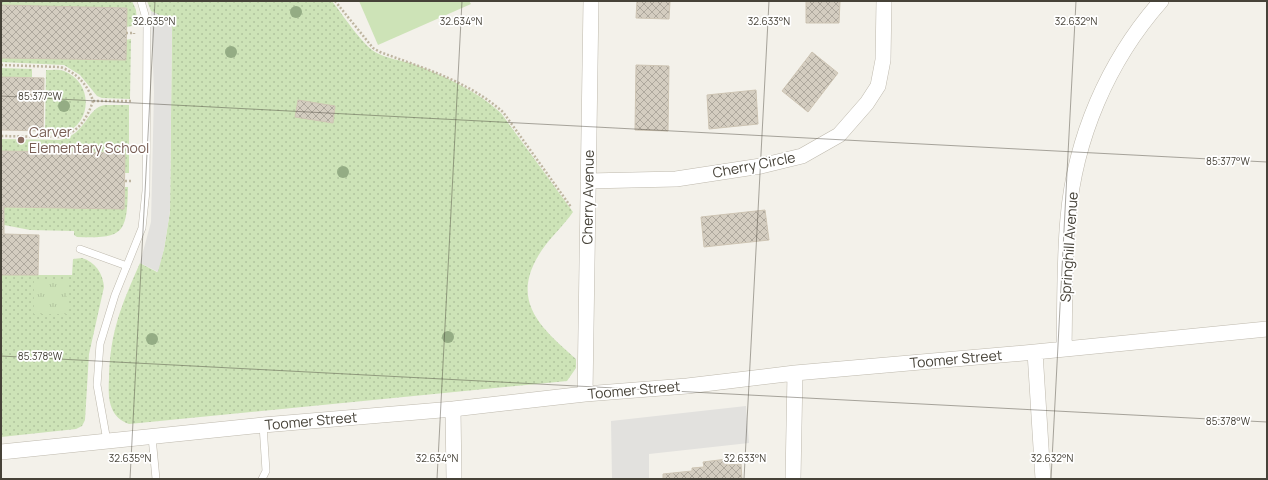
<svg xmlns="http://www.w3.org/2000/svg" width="1268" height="480" viewBox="0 0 1268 480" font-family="Manrope,sans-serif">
<defs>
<pattern id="grass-dots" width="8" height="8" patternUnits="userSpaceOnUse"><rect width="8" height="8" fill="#cde3b7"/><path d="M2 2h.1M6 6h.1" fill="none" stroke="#b1c49e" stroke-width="1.8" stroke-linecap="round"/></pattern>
<pattern id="park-tufts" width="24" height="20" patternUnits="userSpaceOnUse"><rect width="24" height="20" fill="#cde3b7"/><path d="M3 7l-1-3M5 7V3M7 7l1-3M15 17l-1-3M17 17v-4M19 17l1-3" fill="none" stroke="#b1c49e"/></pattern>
<pattern id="building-cross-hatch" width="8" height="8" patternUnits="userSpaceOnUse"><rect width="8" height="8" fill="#d4cdc0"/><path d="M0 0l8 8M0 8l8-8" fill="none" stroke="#aea89d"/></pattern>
</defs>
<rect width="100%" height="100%" fill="#f3f1ea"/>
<path fill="url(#grass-dots)" d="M1,1H132L136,10L137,23L132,22V26L126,27V8L1,5Z
M147,1H332C342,14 362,44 375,52C387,59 401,60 413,64C443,75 477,91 501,113L573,212C562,228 546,241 537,258C511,304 544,330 576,359V368L567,381L129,424C108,416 108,397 109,378C110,331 122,304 140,263L157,272L164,249L170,211L172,22L151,11Z
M131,39L130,99L102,98L97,96L80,75L64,65L1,62V58Z
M1,68L32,69V77H1Z
M46,70C52,70 59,69 64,71C93,82 93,123 64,133C58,135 51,133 45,133Z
M105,105H129V173H125V153L1,151V139L60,140C87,134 86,108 105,105Z
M125,187H128C127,233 124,239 77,237L74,235V231L30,230L4,225V207L124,209Z
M82,258C95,262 103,273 104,287L89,354L85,420L82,426L76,429L1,437V275H72L73,259Z"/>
<path fill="url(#park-tufts)" d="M34,280H67V314H34Z"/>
<path fill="#cde3b7" d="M359,1H469L471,4L378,45Z"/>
<path fill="#e2e1de" d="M151,11L172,22L170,211L164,249L158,272L140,263L151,222L154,92Z
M746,406L749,443L649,454V479H612L611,421Z"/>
<path fill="url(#building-cross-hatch)" stroke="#cec5b4" d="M637,1H670L669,19L636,18Z
M806,1H840L839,23H806Z
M1,5L127,8L126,60L1,58Z
M812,52L838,73L808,112L782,91Z
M636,65L669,66L668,131L635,130Z
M1,77L44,78L43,131L1,130Z
M756,90L758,124L709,129L707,95Z
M298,100L335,106L333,123L295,117Z
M1,151L125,153L124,209L4,207V234L39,235L38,275H1Z
M765,210L769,240L704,247L701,217Z
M727,459V465L741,464L742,479H663V474L692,471V468L704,467L703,462Z"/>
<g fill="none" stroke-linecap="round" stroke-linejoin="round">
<g stroke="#beb9ad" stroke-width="8">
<path id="lane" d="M80,249L127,266
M152,437L156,479
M107,441L97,385L100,344L115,295L142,228L146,191L147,22L141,1
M262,479L266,471L263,425"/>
</g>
<g stroke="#beb9ad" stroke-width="16">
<path id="street" d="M588,181L676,179L761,166L802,156L839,135L867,103L878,86L883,60L884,1
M1064,348C1065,305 1064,261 1068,218C1075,138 1108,61 1161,1
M1035,352L1043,479
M585,394L591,1
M453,409L454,479
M1,452L263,425L453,409L585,394L687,386L795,373L1035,352L1267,329
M793,479L795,373"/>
</g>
<path stroke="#beb5a0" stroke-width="2.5" stroke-dasharray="2 2" stroke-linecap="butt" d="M335,1L373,48L380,52C423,68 468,81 503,112L571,207
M126,33H134V34
M1,65L60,67C76,72 88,85 93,101C87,119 78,133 59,137L1,136
M93,101H133
M125,181H133"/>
<use href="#lane" stroke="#fff" stroke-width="7"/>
<use href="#street" stroke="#fff" stroke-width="15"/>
</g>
<g fill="#94ac84">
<circle cx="296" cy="12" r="6"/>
<circle cx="231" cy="52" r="6"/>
<circle cx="64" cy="106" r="6"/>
<circle cx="343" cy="172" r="6"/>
<circle cx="448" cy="337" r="6"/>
<circle cx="152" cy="339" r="6"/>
</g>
<path fill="none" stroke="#464238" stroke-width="1" stroke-opacity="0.45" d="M1,96L1267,162M1,356L1267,422M130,479L155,1M437,479L462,1M744,479L769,1M1051,479L1076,1"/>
<circle fill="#8d6e63" stroke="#fff" stroke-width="1.5" cx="21" cy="140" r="4"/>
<g text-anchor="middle" stroke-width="3.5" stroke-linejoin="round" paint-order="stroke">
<g font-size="14" fill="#785e54" stroke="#fff" text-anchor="start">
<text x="29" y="137">Carver<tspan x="29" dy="16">Elementary School</tspan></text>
</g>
<g font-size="14" fill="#464238" stroke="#fff">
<text transform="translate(754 165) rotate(-11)" y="5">Cherry Circle</text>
<text transform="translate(588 197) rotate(-89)" y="5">Cherry Avenue</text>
<text transform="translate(1069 247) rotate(-86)" y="5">Springhill Avenue</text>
<text transform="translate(956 359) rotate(-5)" y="5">Toomer Street</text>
<text transform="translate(634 390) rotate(-5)" y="5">Toomer Street</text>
<text transform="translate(311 421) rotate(-5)" y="5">Toomer Street</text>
</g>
</g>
<g font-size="10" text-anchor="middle" fill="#464238" stroke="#fff" stroke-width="3.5" stroke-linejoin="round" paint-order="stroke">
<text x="154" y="25">32.635°N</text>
<text x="461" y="25">32.634°N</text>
<text x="769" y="25">32.633°N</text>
<text x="1076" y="25">32.632°N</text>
<text x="40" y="100">85.377°W</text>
<text x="1228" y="165">85.377°W</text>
<text x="40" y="360">85.378°W</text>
<text x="1228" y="425">85.378°W</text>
<text x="130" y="462">32.635°N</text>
<text x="437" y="462">32.634°N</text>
<text x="745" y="462">32.633°N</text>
<text x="1052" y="462">32.632°N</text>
</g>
<rect width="1268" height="480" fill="none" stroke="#464238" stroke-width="4"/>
</svg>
